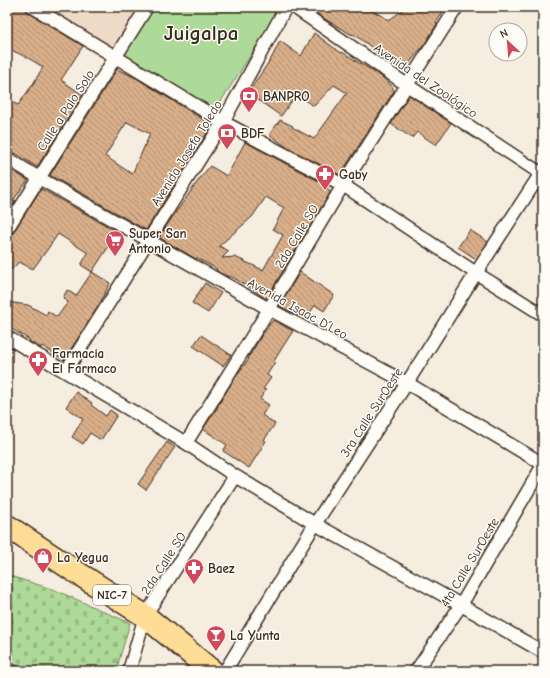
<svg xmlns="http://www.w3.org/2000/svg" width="550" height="678" viewBox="0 0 550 678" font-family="'Comic Neue',sans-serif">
<defs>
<pattern id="cemetery-stones" width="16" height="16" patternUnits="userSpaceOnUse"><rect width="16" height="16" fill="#adda98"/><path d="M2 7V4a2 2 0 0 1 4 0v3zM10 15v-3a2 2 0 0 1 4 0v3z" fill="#96bb83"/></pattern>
<pattern id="building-back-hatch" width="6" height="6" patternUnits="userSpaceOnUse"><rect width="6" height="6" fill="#d9af8a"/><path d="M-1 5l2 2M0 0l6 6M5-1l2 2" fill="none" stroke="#b18f70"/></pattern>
</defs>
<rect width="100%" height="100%" fill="#f6ede1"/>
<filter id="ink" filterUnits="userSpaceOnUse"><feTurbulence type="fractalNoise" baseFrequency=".025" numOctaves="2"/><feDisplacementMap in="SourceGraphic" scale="8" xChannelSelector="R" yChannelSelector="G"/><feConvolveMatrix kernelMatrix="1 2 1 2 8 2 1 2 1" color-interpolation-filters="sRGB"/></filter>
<g filter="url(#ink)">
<path fill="#eddac7" d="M45,7H133L137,9L113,49Z"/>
<path fill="url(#cemetery-stones)" stroke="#74825b" d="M7,575L55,590L130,623L116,671H7Z"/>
<path fill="#adda98" stroke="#74825b" d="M151,7H267L277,14L214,112L121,53Z"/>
<path fill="url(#building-back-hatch)" stroke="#3b2a1e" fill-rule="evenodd" d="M7,7H26L27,11L29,13L83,46L61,80L83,95L37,167L7,148V99L18,105L33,84L43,67L28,58L7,48Z
M307,7H366L389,20L407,7H446L436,23L437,24L426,42L404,70L376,52L377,51L353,34L352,35L325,19Z
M314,33L341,53L342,52L382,77L392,86L394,91L340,175L290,149L269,135L280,120L293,126L292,127L314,139L347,93L334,85L314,106L296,95L281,116L248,93L272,57L280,41L301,56Z
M117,69L136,78L212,125L146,230L50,175ZM127,122L150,134L132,174L105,156Z
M409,95L451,123L436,145L417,132L412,138L391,124Z
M245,142L326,185L330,193L266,299L249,287L230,276L229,277L220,273L216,270L217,269L197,258L196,259L160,238V236L167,225L198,181L210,166L227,176ZM266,197L284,208L273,229L283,235L263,270L235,257L222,258L229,251L219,246L252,217Z
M7,168L28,180L12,202L16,200L7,215Z
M41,189L118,232L92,272L81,265L88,253L58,234L47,250L33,269L19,262L7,274V239L9,236L13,233Z
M470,230L488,242L476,259L458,247Z
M92,272L110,283L99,305L64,360L42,346L41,348L29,341L30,340L7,326V302L28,305L46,315L48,311L57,317L68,302L63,298L67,290L76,296Z
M300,272L334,295L324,311L315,305L306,319L279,306Z
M205,283L221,293L208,313L192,303Z
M273,320L293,331L282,348L274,361L275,362L267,375L271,378L263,389L266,390L260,399L269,405L262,415L275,424L264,440L266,441L249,468L223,451L227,445L203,429L218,407H217L235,377L249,359L248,358L262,335Z
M201,335L231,355L223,366L193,346Z
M76,392L92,403L91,405L106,416L110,410L117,415L101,440L90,433L83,444L72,437L83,419L66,407Z
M167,442L175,447L146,490L138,484Z"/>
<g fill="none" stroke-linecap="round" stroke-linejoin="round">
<g stroke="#3b2a1e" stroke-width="9">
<path id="lane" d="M7,666L19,671"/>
</g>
<g stroke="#3b2a1e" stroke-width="15">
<path id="street" d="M33,7L223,122L343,185L476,273L543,315
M294,7L407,85L543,175
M7,158L39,178L269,309L407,383L543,464
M7,229L147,7
M7,337L186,443L235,476L315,524L461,605L543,652
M66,371L223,122L286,7
M186,443L269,309L343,185L407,85L457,7
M129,671L145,616L235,476
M225,671L315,524L407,383L476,273L543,170
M416,671L461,605L543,465"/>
</g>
<g stroke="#3b2a1e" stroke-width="25">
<path id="highway" d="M7,526L73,570L145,616L212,671"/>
</g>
<use href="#lane" stroke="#fdfcf7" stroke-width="6"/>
<use href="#street" stroke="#fdfcf7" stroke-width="12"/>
<use href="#highway" stroke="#fedd96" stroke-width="22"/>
</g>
</g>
<defs>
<g id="bank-pin" transform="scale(1)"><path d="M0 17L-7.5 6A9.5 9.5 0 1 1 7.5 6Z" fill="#d1495b" stroke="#fdfcf7"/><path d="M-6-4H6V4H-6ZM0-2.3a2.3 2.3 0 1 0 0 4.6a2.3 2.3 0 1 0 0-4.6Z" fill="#fff"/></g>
<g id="pharmacy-pin" transform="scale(1)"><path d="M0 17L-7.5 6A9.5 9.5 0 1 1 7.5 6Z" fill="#d1495b" stroke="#fdfcf7"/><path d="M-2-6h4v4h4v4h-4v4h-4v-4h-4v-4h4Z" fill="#fff"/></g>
<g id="supermarket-pin" transform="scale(1)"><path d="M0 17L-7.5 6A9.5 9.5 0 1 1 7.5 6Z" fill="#d1495b" stroke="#fdfcf7"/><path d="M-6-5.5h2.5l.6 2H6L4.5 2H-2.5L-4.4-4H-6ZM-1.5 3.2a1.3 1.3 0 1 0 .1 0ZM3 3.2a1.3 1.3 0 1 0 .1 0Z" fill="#fff"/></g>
<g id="shop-pin" transform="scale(1)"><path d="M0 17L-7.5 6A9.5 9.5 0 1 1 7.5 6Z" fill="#d1495b" stroke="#fdfcf7"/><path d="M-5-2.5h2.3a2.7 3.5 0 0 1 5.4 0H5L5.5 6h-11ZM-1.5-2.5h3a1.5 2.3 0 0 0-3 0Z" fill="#fff"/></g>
<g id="bar-pin" transform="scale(1)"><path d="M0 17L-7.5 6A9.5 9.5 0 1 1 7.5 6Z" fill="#d1495b" stroke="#fdfcf7"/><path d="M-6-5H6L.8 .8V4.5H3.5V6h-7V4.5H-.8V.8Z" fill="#fff"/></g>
</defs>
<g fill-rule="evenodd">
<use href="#bank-pin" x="249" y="96"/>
<use href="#bank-pin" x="227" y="133"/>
<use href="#pharmacy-pin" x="325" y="174"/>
<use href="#supermarket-pin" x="115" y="240"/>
<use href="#pharmacy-pin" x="38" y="360"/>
<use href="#shop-pin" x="43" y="557"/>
<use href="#pharmacy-pin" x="194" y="568"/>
<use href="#bar-pin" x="216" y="635"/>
</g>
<g text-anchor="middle" stroke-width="3" stroke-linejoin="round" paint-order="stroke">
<rect fill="#fdfcf7" stroke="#75695f" stroke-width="1" x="93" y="585" width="38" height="20" rx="3"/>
<g font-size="12" font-weight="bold" fill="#3b2a1e">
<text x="112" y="599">NIC-7</text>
</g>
<g font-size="13" fill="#3b2a1e" stroke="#fdfcf7">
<text transform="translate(426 80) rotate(34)" y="5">Avenida del Zoológico</text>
<text transform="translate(65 110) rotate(-57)" y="5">Calle a Palo Solo</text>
<text transform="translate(186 153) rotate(-58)" y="5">Avenida Josefa Toledo</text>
<text transform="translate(296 236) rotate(-59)" y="5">2da Calle SO</text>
<text transform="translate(298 308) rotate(29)" y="5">Avenida Isaac D´Leo</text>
<text transform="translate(371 412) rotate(-57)" y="5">3ra Calle SurOeste</text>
<text transform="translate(469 562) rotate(-59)" y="5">4ta Calle SurOeste</text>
<text transform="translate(163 563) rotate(-57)" y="5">2da Calle SO</text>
</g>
<g font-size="13" font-weight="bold" fill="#3b2a1e" stroke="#fdfcf7" text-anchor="start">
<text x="263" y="101">BANPRO</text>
<text x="241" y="138">BDF</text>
<text x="339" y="179">Gaby</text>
<text x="129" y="238">Super San<tspan x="129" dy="15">Antonio</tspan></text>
<text x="52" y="358">Farmacia<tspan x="52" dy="15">El Farmaco</tspan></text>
<text x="57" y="562">La Yegua</text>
<text x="208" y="573">Baez</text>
<text x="230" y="640">La Yunta</text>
</g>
<g font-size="21" font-weight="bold" fill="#3b2a1e" stroke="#fdfcf7">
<text x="201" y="40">Juigalpa</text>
</g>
</g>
<rect width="550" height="678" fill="none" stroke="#fdfcf7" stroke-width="24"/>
<rect x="12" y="12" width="526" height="654" fill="none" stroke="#3b2a1e" stroke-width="1.5" filter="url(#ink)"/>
<g transform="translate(508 42) rotate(334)"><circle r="19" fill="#fdfcf7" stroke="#afa8a0"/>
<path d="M0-3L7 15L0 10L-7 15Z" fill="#d1495b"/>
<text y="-6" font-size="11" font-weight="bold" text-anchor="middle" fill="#3b2a1e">N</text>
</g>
</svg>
